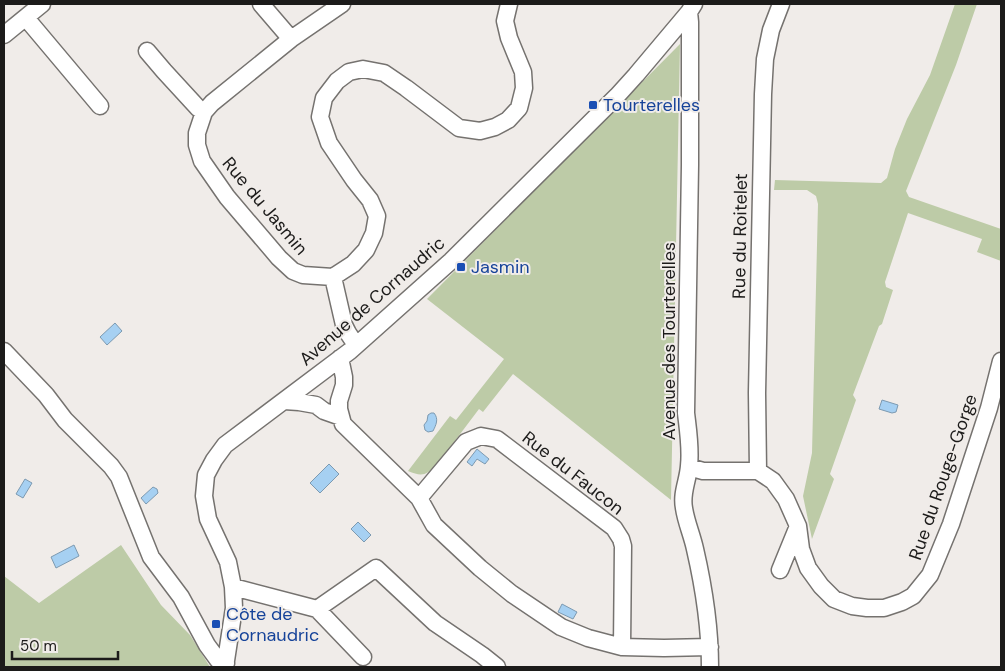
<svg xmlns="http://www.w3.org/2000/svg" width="1005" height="671" viewBox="0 0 1005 671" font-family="'DM Sans',sans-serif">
<rect width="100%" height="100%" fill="#f0ece9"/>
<path fill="#bdcba7" d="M955,4H977L956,65L906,191L909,197L1001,229V261L977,252L982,239L908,213L885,282L886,287L893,290L882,324L879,326L853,395L856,400L830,474L834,479L812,539L803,496L812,453L818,204L816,196L807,190H774L775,180L881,183L887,178L895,149L907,119L930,75Z
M680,44L671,500L513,374L483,412L479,409L436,466C426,475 422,477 408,471L450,416L456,420L504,359L427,299Z
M121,545L161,605L190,635L210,667H4V576L39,603Z"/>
<path fill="#a6d0f2" stroke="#7d9ab1" d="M115,323L122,331L107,345L100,337Z
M882,400L898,405L896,412L892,413L879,409Z
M431,413H434C439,419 436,425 433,431L428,432L425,430L424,425L427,421L428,415Z
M477,449L489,459L485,464L477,459L472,466L467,462Z
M329,464L339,474L320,493L310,483Z
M25,479L32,483L23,498L16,494Z
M153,487L157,489L158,493L146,504L141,498Z
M358,522L371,535L364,542L351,529Z
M74,545L79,556L56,568L51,557Z
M562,604L577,612L573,619L558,612Z"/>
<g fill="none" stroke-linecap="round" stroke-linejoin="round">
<g stroke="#75726f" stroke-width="19">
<path id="minor" d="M261,4L291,39
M342,4L291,39L212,103L204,112L197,133V145L202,161L227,197L279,258L293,271L303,275L333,277L344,325L348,333L356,345
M689,12L690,22V165L686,413C688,430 691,448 689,466C688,481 681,493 684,508C686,522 692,535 695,549C704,588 710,627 710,667
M26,18L100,106
M4,35L42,4
M147,51L164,71L198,108L204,112
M333,277L353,264L366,250L374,233L377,216L370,200L354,180L329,143L320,117L324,98L337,81L349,72L363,69L384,73L406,88L459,128L480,131L495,127L508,120L519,108L524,88L523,72L509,38L505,21L509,4
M4,351L46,395L65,420L111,466L119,477L151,557L181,597L207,645L218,660L226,663
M340,358L344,377V385L339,401V409L343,424L419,498L434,525L480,568L512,594L561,627L588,638L622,647L664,648L710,647
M284,401L299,402L316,405L324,411L341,417
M689,467L703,471H758L773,481L786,499L798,526L801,549L808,568L821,586L834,599L852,606L867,608H884L902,602L913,596L930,575L951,524L989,408L1001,361
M758,471L757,393L763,94L765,59L771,30L781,4
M419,498L466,442L481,436L497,439L614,528L621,539L623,546L622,647
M780,570L798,526
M233,587L317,609L376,568L435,623L482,655L497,667
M317,609L363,657
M225,667L234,608L233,587L228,562L208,519L204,496L206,475L214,460L225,445L350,351L451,261L617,96L636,75L689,12L694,4"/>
</g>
<use href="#minor" stroke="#fff" stroke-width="16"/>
</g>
<g fill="#1a4fb4" stroke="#f0ece9" stroke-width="2">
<rect x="588" y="100" width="10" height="10" rx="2.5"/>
<rect x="456" y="262" width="10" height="10" rx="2.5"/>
<rect x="211" y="619" width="10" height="10" rx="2.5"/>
</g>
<g text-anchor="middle" stroke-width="4" stroke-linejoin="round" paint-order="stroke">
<g font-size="18" fill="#164399" stroke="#f0ece9" text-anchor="start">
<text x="603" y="111">Tourterelles</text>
<text x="471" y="273">Jasmin</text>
<text x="226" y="620">Côte de<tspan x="226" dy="21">Cornaudric</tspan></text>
</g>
<g font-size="18" fill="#1c1b1a" stroke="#f0ece9">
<text transform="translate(265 206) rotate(50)" y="6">Rue du Jasmin</text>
<text transform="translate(740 236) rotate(-89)" y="6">Rue du Roitelet</text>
<text transform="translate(372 301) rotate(-41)" y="6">Avenue de Cornaudric</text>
<text transform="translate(669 341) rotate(-90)" y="6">Avenue des Tourterelles</text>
<text transform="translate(573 473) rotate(38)" y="6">Rue du Faucon</text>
<text transform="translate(943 477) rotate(-71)" y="6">Rue du Rouge-Gorge</text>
</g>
</g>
<rect width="1005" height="671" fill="none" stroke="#1c1b1a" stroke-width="10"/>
<path d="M12 651v8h106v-8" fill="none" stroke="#1c1b1a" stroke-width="2.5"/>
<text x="20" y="651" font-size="15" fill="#1c1b1a" stroke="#f0ece9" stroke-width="4" paint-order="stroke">50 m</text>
</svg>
